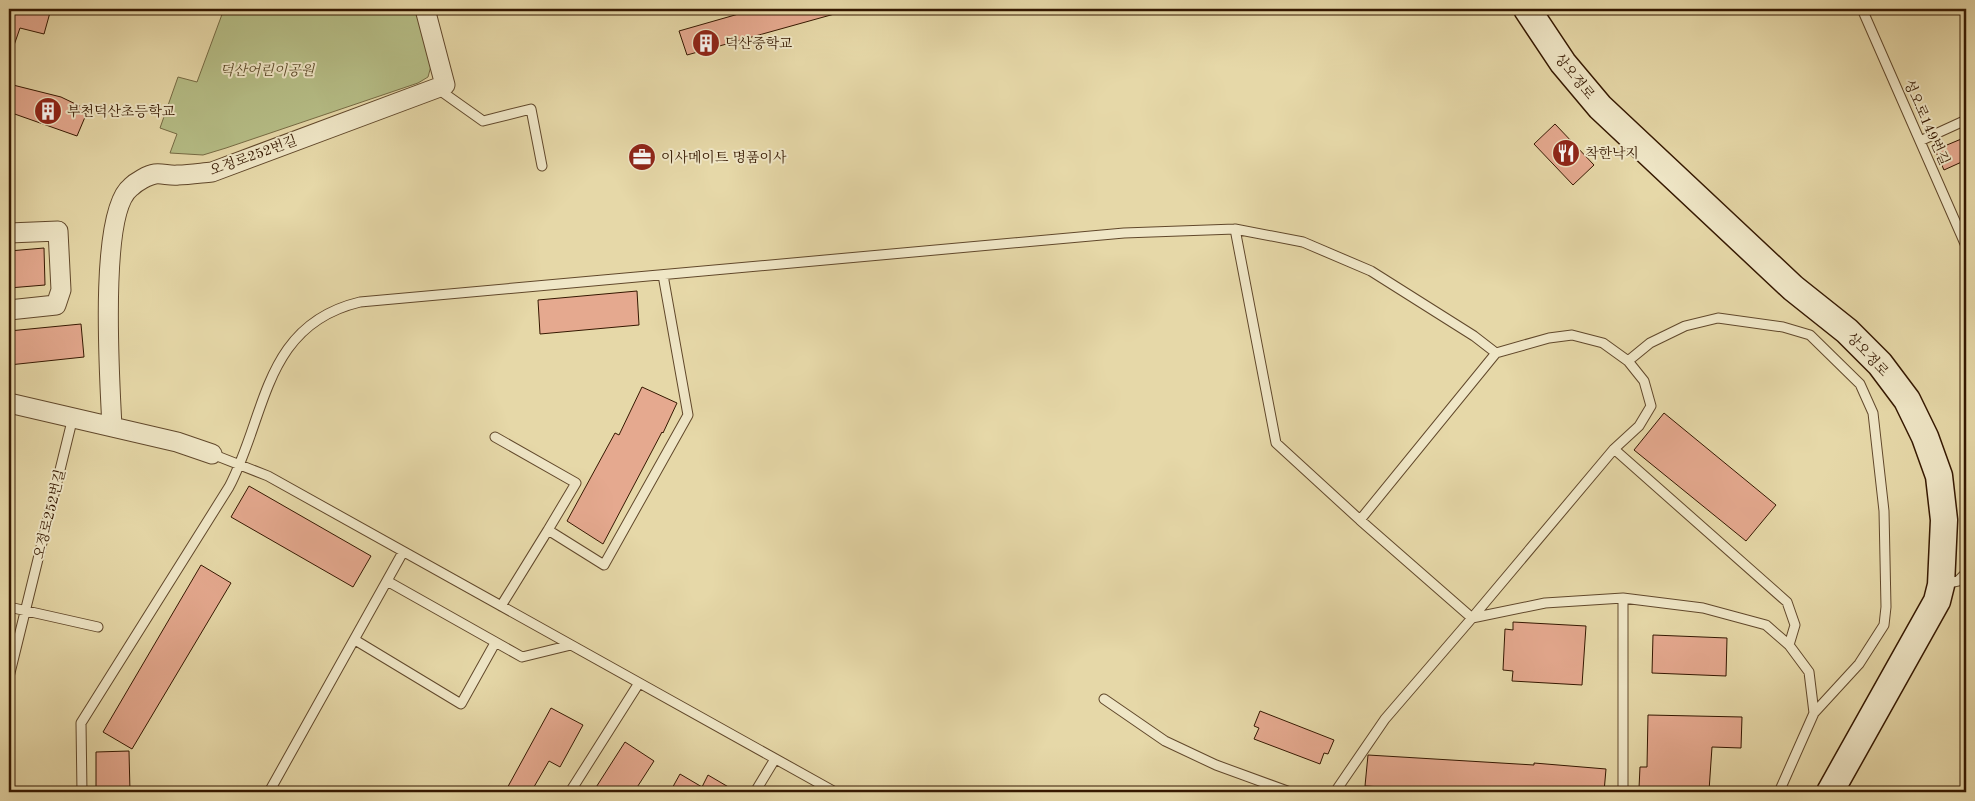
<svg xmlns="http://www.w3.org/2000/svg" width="1975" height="801" viewBox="0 0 1975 801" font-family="'Old Standard TT','Noto Serif KR',serif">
<rect width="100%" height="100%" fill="#e6d8a8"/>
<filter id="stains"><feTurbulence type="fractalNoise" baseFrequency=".004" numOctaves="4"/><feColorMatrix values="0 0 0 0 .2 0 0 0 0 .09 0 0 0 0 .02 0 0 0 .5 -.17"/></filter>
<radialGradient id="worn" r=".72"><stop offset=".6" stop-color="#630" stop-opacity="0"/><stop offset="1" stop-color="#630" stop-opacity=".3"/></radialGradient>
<path fill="#b6be87" stroke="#766b44" d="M224,9H417L431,66L428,77L418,83L226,148L203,155L170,153L177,134L160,128L178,77L197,82Z"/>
<path fill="#e5a98f" stroke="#351801" d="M9,9H51L44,34L20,28L11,54H9Z
M756,9H838V13L687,55L679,31Z
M9,84L61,97L88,110L77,136L9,112Z
M1555,124L1594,165L1573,185L1534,144Z
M1966,137V160L1944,170L1935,150Z
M44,248L45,285L9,288V251Z
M637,291L639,325L540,334L538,300Z
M81,324L84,357L9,365V331Z
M642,387L677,403L663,433L662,432L603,544L567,521L615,433L619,435Z
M1664,413L1776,505L1746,541L1634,450Z
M249,486L371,556L353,587L231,517Z
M201,565L231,583L132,749L103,732Z
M1513,622L1586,626L1582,685L1512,681L1513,671L1503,670L1505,629L1513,630Z
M1653,635L1727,638L1726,676L1652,673Z
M551,708L583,725L560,767L549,761L531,792H505Z
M1260,711L1334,740L1328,754L1324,753L1320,764L1254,739L1259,728L1254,726Z
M1648,715L1742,717L1741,748L1712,747L1709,791L1639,788L1640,767H1647Z
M625,742L654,761L634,792H593Z
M129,751L130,792H96V752Z
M1368,755L1534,765V763L1606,769L1604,792H1472L1365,786Z
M680,774L702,787L708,775L737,792H670Z"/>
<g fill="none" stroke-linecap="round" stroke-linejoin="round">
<g stroke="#61482b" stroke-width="11">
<path id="lane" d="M1862,9L1966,246
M438,89L483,121L531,109L542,166
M1920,141L1966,120
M1235,229L1276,443L1360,520L1472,618L1545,603L1623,598L1703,608L1766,625L1789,645L1809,672L1814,713L1779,792
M1628,361L1650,343L1685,326L1718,318L1783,327L1810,335L1860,384L1873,413L1884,511L1886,607L1884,625L1859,664L1814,713
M495,437L576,483L548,530
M1614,449L1787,602L1795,625L1789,645
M212,454L268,476L835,792
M387,581L522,657L571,645
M1944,584L1958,581L1966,573
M1623,598V792
M501,606L548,530L604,565L688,415L663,275
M9,607L98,627
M355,640L461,704L495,643
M9,677L73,417
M1104,699L1165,741L1216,765L1290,792
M82,792L81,723L229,487C267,415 263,325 360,302L1124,233L1235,229L1303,242L1371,271L1474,336L1496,353
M269,792L403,552
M570,792L639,683
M755,792L775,759
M1335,792L1385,719L1472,618L1614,449L1639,426L1651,406L1644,381L1628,361L1603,343L1572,335L1549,338L1496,353L1360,520"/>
</g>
<g stroke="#61482b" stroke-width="21">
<path id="street" d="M9,233L58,231L61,290L56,305L9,310
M9,403L177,442L212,454
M112,427C110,384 98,212 131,187C136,182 148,175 155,174C162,173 170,176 178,175C189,175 201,173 212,172L445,85L425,9"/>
</g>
<g stroke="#351801" stroke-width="29">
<path id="secondary" d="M1527,9L1563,63L1600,107L1793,288L1847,331L1880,364L1907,400L1925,437L1939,476L1944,520L1941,585L1937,601L1830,792"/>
</g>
<use href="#lane" stroke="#efe6c6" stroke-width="9"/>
<use href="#street" stroke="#efe6c6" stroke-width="19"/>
<use href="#secondary" stroke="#efe6c6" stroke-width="26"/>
</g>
<defs>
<g id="building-disc" transform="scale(1.4375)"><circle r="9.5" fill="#8f2418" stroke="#efe6c6"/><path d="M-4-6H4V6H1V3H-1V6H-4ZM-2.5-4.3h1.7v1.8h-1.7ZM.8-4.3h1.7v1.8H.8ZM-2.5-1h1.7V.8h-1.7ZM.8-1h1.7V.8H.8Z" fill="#fff"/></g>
<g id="restaurant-disc" transform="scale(1.4375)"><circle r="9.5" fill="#8f2418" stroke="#efe6c6"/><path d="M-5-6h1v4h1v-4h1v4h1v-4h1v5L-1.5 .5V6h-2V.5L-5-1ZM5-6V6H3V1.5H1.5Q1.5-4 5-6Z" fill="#fff"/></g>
<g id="office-disc" transform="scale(1.4375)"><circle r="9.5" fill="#8f2418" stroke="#efe6c6"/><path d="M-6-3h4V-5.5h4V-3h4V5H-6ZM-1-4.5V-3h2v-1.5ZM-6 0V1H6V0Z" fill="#fff"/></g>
</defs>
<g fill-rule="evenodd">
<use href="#building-disc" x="706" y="43"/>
<use href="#building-disc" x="48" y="111"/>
<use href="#restaurant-disc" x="1566" y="153"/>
<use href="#office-disc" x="642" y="157"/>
</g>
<g text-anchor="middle" stroke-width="4" stroke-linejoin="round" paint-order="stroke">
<g font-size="14" fill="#351801" stroke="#efe6c6" text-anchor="start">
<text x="725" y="48">덕산중학교</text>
<text x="67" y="116">부천덕산초등학교</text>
<text x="1585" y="158">착한낙지</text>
<text x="661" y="162">이사메이트 명품이사</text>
</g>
<g font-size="14" font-style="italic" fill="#5c4a29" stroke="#efe6c6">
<text x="267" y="75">덕산어린이공원</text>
</g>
<g font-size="14" fill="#351801" stroke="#efe6c6">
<text transform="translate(1575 76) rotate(51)" y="5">상오정로</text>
<text transform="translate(1927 122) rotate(66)" y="5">성오로149번길</text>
<text transform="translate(253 155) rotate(-20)" y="5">오정로252번길</text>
<text transform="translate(1868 354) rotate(47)" y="5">상오정로</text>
<text transform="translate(49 514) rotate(-76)" y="5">오정로252번길</text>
</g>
</g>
<rect width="1975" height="801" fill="none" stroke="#e6d8a8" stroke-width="30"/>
<rect x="10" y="10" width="1955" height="781" fill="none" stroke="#351801" stroke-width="2.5"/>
<rect x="15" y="15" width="1945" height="771" fill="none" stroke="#351801"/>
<rect width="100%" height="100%" filter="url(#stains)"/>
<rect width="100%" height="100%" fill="url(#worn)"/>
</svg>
